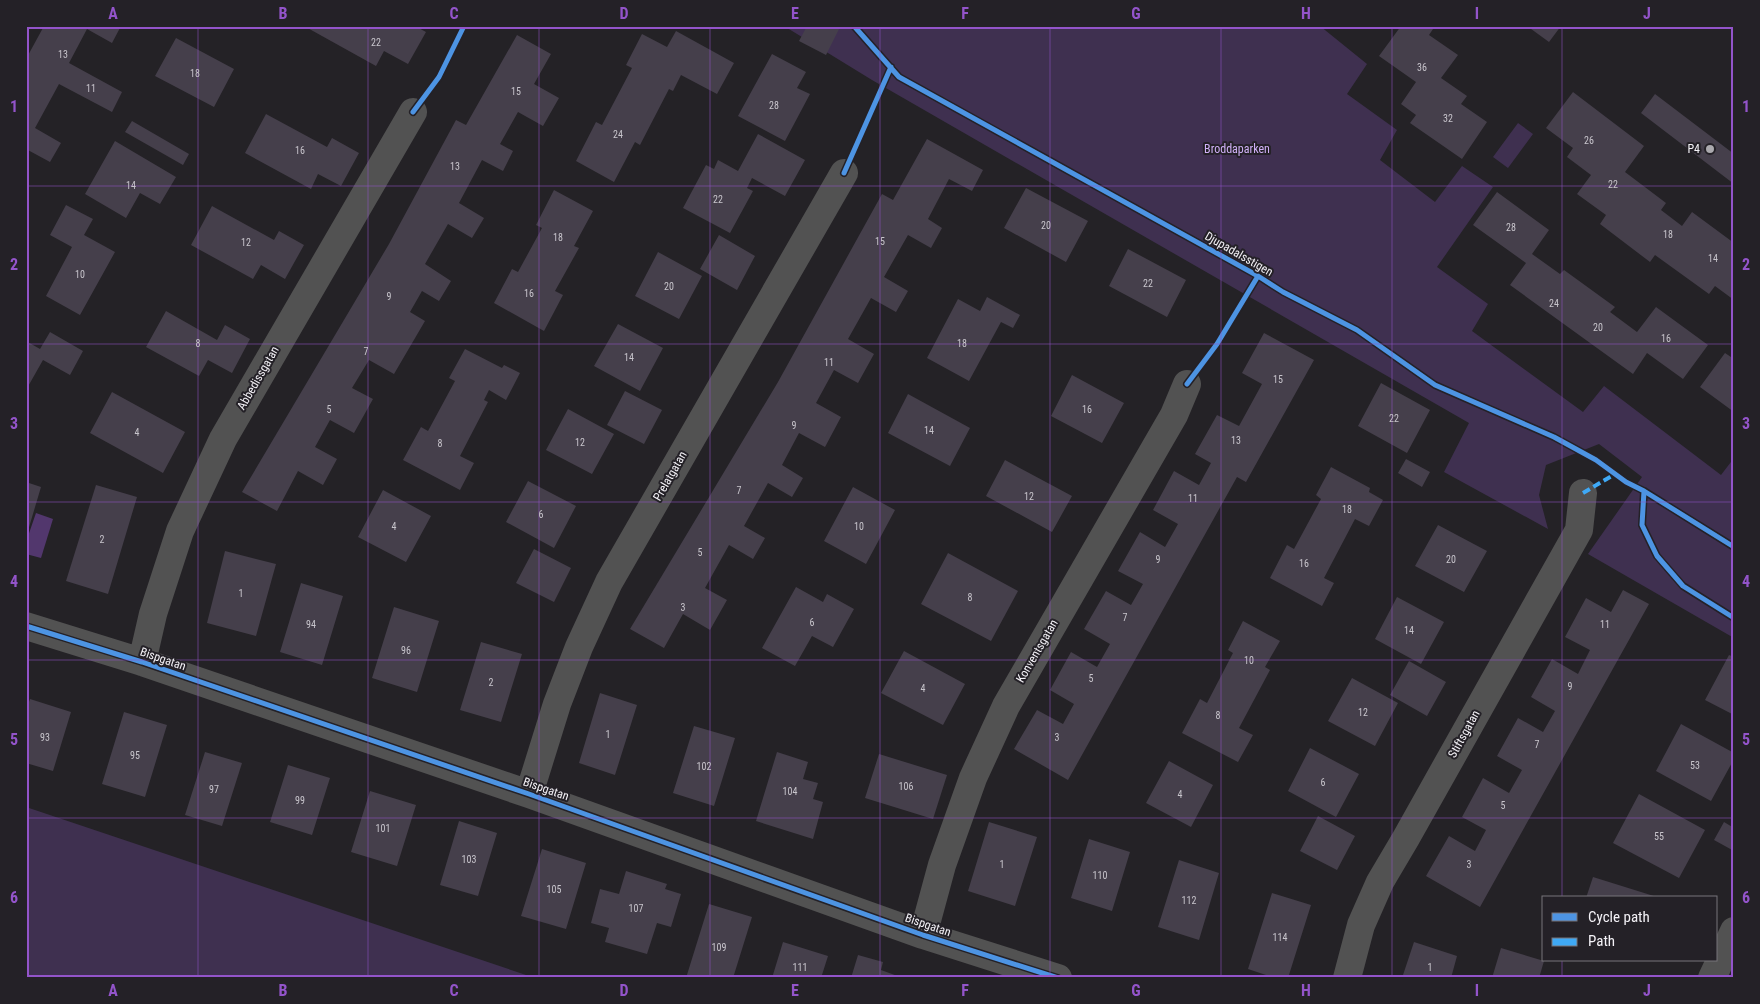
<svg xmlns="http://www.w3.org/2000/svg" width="1760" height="1004" viewBox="0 0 1760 1004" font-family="'Roboto Condensed',sans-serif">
<rect width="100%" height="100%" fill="#242226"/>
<path fill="#3f3050" d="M784,26H1320L1367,64L1347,94L1397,130L1380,160L1435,202L1462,166L1493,187L1437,267L1488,304L1472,331L1583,412L1604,386L1721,475L1734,458V638L1588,554L1642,477L1599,444L1546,465L1539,495L1548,529L1444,472L1469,423L872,80Z
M1518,123L1533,134L1508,168L1493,157Z
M26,807L535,978H26Z"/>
<path fill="#52376d" d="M36,513L53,519L41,558L26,554V542Z"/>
<path fill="#453f4b" d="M44,26H121L112,43L87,29L69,63L122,92L112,112L59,84L35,128L61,143L50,162L26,149V59Z
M304,26H415L426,32L408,64L384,51L376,66Z
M807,26L840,27L826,55L799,41Z
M1401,26H1435L1429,35L1458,55L1441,78L1467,96L1461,104L1487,122L1462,159L1410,123L1416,115L1401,104L1416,82L1379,56Z
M1527,26H1561L1549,42Z
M676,31L734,63L717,94L681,75L673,91L669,89L640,145L635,142L614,182L576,161L596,122L602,125L632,68L626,65L642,34L667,47Z
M517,35L551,54L534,84L559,98L543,126L518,112L500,144L513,151L503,171L482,160L459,203L484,218L472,238L448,224L425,264L451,281L439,301L422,291L410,312L425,321L394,374L369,360L352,388L373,399L354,433L330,420L315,447L337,459L323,485L298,471L277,511L242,492L389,244L456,120L466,125Z
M176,38L234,69L214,107L155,76Z
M772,54L806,72L797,88L810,94L785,141L738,116Z
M1573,92L1644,146L1625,172L1666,203L1661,210L1682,226L1692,212L1734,243V300L1715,286L1709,294L1655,255L1650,262L1600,224L1606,215L1577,194L1591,175L1567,157L1573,148L1546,128Z
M1655,94L1734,154V184L1641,113Z
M266,114L327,147L332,138L359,153L341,186L318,174L311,189L245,153Z
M132,121L189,154L183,165L125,132Z
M758,134L805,160L785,196L752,178L747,188L753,191L730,233L683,208L706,165L714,169L718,160L738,171Z
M927,139L983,170L972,191L949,179L928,219L942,228L931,248L908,235L884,277L908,291L896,312L871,298L848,339L874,354L858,383L834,370L816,403L841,417L825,447L799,433L782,465L803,478L792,497L768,483L744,526L765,538L753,559L729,545L705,588L727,600L710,630L683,614L664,648L630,629L778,382L882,194L893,200Z
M115,141L176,177L160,204L140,193L126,218L85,194Z
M1026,188L1088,221L1066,262L1004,228Z
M554,190L593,211L574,246L579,248L555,291L563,295L544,331L494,303L512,269L518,272L542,228L536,225Z
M1497,192L1549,230L1532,254L1560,274L1564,270L1615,307L1610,312L1637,332L1656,307L1708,345L1683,379L1647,353L1633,374L1510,285L1526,263L1473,225Z
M66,205L93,219L84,235L115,252L80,315L46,296L72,247L50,235Z
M212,206L274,240L279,231L304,245L285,279L261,265L253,279L191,245Z
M719,235L755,256L737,290L700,269Z
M1128,249L1186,280L1167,317L1109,286Z
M658,252L702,276L679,319L635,296Z
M987,297L1020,315L1013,328L1001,322L969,381L927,358L958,299L980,311Z
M166,311L217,340L225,325L250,339L232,373L208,360L199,376L146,347Z
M618,324L663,348L640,391L594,366Z
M50,332L83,351L70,375L43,360L26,390V341L40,349Z
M1264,333L1314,360L1246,482L1237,477L1068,780L1014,749L1037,710L1063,724L1074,704L1050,690L1071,652L1097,667L1110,644L1084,629L1106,591L1131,605L1143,584L1118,571L1140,532L1165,547L1178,524L1153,510L1174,471L1199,485L1211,463L1195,454L1217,415L1239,426L1262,384L1242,373Z
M465,349L502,368L504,365L520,373L506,400L489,390L484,400L488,402L460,456L474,463L460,490L403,460L421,427L428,431L455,381L449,378Z
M1725,353L1734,359V412L1700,387Z
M1072,375L1124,403L1102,443L1051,416Z
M1381,383L1430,410L1407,453L1358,426Z
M625,391L662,410L644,444L607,425Z
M112,392L185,432L163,473L90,433Z
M908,394L970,428L950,466L888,433Z
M568,409L614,434L592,474L546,450Z
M1406,459L1430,472L1422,487L1398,473Z
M1005,460L1072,496L1052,532L986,496Z
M1331,467L1370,488L1369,492L1383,500L1369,526L1355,519L1324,578L1334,583L1322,606L1270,578L1287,545L1294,549L1321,499L1316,495Z
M528,481L576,506L554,548L506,522Z
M26,482L41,487L27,534H26Z
M96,485L137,497L108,594L66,581Z
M853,487L895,510L866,564L824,541Z
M383,490L431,516L406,562L358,537Z
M1438,525L1487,551L1464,592L1415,566Z
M534,549L571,568L554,602L516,583Z
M225,551L276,564L256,636L207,623Z
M948,553L1018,591L991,641L921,604Z
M301,583L343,596L322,665L280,652Z
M796,587L823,602L827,594L854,609L833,647L812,636L795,666L762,648Z
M1623,590L1649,604L1480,907L1426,876L1449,836L1475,851L1486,830L1462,817L1483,778L1509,793L1522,770L1497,756L1518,718L1543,732L1555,711L1531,697L1552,659L1578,674L1590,650L1565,637L1586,598L1611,612Z
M1397,597L1444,622L1421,664L1375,639Z
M394,607L439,621L417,692L372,678Z
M1243,621L1280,641L1265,667L1270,670L1239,728L1253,735L1238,762L1182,733L1200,699L1207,703L1233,653L1228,650Z
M481,642L522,654L501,722L460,710Z
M904,651L965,684L943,725L881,693Z
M1729,655L1734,657V715L1705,700Z
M1409,661L1446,682L1427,716L1390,695Z
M1352,678L1398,703L1375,746L1328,721Z
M600,693L637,705L615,775L579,763Z
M30,699L71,712L53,771L26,763V710Z
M124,712L167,725L145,797L102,784Z
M1681,724L1734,753V759L1711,801L1656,771Z
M694,726L735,738L714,806L673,793Z
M1310,748L1359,774L1336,817L1288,791Z
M205,752L242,763L222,826L185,815Z
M777,752L808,762L803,779L818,783L813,799L823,802L813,839L756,821Z
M879,754L947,775L933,819L865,798Z
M1169,761L1213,785L1191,827L1146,803Z
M288,765L330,778L312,835L270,822Z
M370,791L416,805L397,866L351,852Z
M1639,794L1705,830L1679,878L1613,843Z
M1318,816L1355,836L1337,870L1300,851Z
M459,821L497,833L478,896L440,885Z
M989,822L1037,837L1015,906L968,891Z
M1724,822L1734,828V851L1714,840Z
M1089,839L1130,852L1112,911L1071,898Z
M542,849L586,863L566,929L521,916Z
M1179,860L1219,873L1199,940L1158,927Z
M626,871L667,884L665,889L681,894L671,927L657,923L647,954L605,942L609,928L591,923L600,889L619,894Z
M1593,877L1657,897L1656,898H1586Z
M1272,893L1311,905L1288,978H1275L1248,969Z
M709,904L752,917L733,978H686Z
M783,942L828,956L821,978H772Z
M1414,942L1457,956L1451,978H1402Z
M1501,948L1544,961L1539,978H1492Z
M858,955L883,962L881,970L903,978H851Z"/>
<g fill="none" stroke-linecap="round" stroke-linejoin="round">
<path stroke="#525252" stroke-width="28" d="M26,626L142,662L529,794L923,935L1058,978
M142,662L153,614L180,531L223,439L413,112
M529,794L557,704L579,647L609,582L844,173
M923,935L942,865L973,778L1006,706L1174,415L1187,384
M1347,978L1361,925L1380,882L1406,838L1579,530L1583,493
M1712,978L1734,931"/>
<path stroke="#3fa9f5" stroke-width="4" stroke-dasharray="8 4" stroke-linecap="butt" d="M1583,493L1615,474"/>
<g stroke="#242127" stroke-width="8">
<path id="cycleway" d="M854,26L899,77L1258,276L1283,292L1357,330L1435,385L1554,437L1596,460L1626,482L1644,491L1734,547
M413,112L439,77L464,26
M844,173L891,67
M1187,384L1217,344L1258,276
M1644,491L1642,525L1657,556L1683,586L1734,618
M26,626L142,662L529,794L923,935L1058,978"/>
</g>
<use href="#cycleway" stroke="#4d94e3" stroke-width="5"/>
</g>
<path fill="none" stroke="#9354ca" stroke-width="1" stroke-opacity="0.55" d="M198,26V978M368,26V978M539,26V978M710,26V978M880,26V978M1050,26V978M1221,26V978M1392,26V978M1562,26V898M26,186H1734M26,344H1734M26,502H1734M26,660H1734M26,818H1734M1562,960V978"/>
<circle fill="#aba9ae" stroke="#242127" stroke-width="2" cx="1710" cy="149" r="5"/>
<g text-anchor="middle" stroke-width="4" stroke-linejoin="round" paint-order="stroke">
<g font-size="10" fill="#c8c5cc">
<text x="376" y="46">22</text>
<text x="63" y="58">13</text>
<text x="1422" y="71">36</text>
<text x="195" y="77">18</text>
<text x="91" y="92">11</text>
<text x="516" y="95">15</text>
<text x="774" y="109">28</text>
<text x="1448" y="122">32</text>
<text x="618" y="138">24</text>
<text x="1589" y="144">26</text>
<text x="300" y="154">16</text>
<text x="455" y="170">13</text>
<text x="1613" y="188">22</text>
<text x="131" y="189">14</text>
<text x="718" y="203">22</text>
<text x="1046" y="229">20</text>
<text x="1511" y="231">28</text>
<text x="1668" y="238">18</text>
<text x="558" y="241">18</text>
<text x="880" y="245">15</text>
<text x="246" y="246">12</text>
<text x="1713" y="262">14</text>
<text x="80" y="278">10</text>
<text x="1148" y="287">22</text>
<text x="669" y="290">20</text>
<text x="529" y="297">16</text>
<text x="389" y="300">9</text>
<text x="1554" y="307">24</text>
<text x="1598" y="331">20</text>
<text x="1666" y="342">16</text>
<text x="198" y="347">8</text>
<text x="962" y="347">18</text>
<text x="366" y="355">7</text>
<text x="629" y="361">14</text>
<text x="829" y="366">11</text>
<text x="1278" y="383">15</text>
<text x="329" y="413">5</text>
<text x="1087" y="413">16</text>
<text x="1394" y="422">22</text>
<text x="794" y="429">9</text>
<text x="929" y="434">14</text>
<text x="137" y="436">4</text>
<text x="1236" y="444">13</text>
<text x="580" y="446">12</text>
<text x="440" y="447">8</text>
<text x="739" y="494">7</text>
<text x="1029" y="500">12</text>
<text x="1193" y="502">11</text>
<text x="1347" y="513">18</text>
<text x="541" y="518">6</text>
<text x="394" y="530">4</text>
<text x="859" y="530">10</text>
<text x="102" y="543">2</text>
<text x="700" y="556">5</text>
<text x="1158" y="563">9</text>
<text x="1451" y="563">20</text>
<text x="1304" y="567">16</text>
<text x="241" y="597">1</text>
<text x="970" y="601">8</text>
<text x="683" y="611">3</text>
<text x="1125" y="621">7</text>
<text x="812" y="626">6</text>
<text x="311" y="628">94</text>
<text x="1605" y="628">11</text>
<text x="1409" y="634">14</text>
<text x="406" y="654">96</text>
<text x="1249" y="664">10</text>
<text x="1091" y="682">5</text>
<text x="491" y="686">2</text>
<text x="1570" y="690">9</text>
<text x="923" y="692">4</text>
<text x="1363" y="716">12</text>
<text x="1218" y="719">8</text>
<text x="608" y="738">1</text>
<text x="45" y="741">93</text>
<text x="1057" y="741">3</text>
<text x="1537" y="748">7</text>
<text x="135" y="759">95</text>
<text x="1695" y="769">53</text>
<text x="704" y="770">102</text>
<text x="1323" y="786">6</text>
<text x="906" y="790">106</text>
<text x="214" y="793">97</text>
<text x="790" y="795">104</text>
<text x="1180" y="798">4</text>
<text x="300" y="804">99</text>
<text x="1503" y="809">5</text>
<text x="383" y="832">101</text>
<text x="1659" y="840">55</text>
<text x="469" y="863">103</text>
<text x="1002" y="868">1</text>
<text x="1469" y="868">3</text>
<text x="1100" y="879">110</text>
<text x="554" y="893">105</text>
<text x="1189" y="904">112</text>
<text x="636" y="912">107</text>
<text x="1280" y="941">114</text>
<text x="719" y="951">109</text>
<text x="800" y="971">111</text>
<text x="1430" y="971">1</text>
</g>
<g font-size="12" fill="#d1b1f8" stroke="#242127">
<text x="1237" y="153">Broddaparken</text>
</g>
<g font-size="12" fill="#f4f2f7" stroke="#242127" text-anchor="end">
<text x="1700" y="153">P4</text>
</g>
<g font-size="12" fill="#f4f2f7" stroke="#242127">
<text transform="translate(1239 254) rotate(30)" y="4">Djupadalsstigen</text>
<text transform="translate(258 378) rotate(-60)" y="4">Abbedissgatan</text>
<text transform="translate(670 476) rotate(-60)" y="4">Prelatgatan</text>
<text transform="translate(1037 651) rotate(-60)" y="4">Konventsgatan</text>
<text transform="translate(163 659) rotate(19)" y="4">Bispgatan</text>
<text transform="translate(1464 734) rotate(-61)" y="4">Stiftsgatan</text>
<text transform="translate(546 789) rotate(19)" y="4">Bispgatan</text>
<text transform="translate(928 925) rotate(19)" y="4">Bispgatan</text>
</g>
</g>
<rect width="1760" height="1004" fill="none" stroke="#242127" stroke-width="55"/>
<rect x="1542" y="896" width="175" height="65" fill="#242127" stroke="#77757a"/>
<rect x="1552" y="913" width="25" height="8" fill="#4d94e3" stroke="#77757a"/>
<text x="1588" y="922" font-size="15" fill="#f4f2f7">Cycle path</text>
<rect x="1552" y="938" width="25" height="8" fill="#3fa9f5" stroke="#77757a"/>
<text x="1588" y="946" font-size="15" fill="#f4f2f7">Path</text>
<rect x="28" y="28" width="1704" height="948" fill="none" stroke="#9354ca" stroke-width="2"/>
<g font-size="16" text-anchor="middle" font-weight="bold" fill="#9354ca">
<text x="113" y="19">A</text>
<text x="283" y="19">B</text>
<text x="454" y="19">C</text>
<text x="624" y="19">D</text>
<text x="795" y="19">E</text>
<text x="965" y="19">F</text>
<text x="1136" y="19">G</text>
<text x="1306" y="19">H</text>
<text x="1477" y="19">I</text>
<text x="1647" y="19">J</text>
<text x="14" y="112">1</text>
<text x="1746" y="112">1</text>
<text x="14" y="270">2</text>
<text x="1746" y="270">2</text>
<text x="14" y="429">3</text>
<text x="1746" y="429">3</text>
<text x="14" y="587">4</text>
<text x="1746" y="587">4</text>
<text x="14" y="745">5</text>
<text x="1746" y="745">5</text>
<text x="14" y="903">6</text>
<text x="1746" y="903">6</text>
<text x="113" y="996">A</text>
<text x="283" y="996">B</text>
<text x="454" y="996">C</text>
<text x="624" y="996">D</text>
<text x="795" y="996">E</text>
<text x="965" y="996">F</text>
<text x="1136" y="996">G</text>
<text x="1306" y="996">H</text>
<text x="1477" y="996">I</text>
<text x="1647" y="996">J</text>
</g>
</svg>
